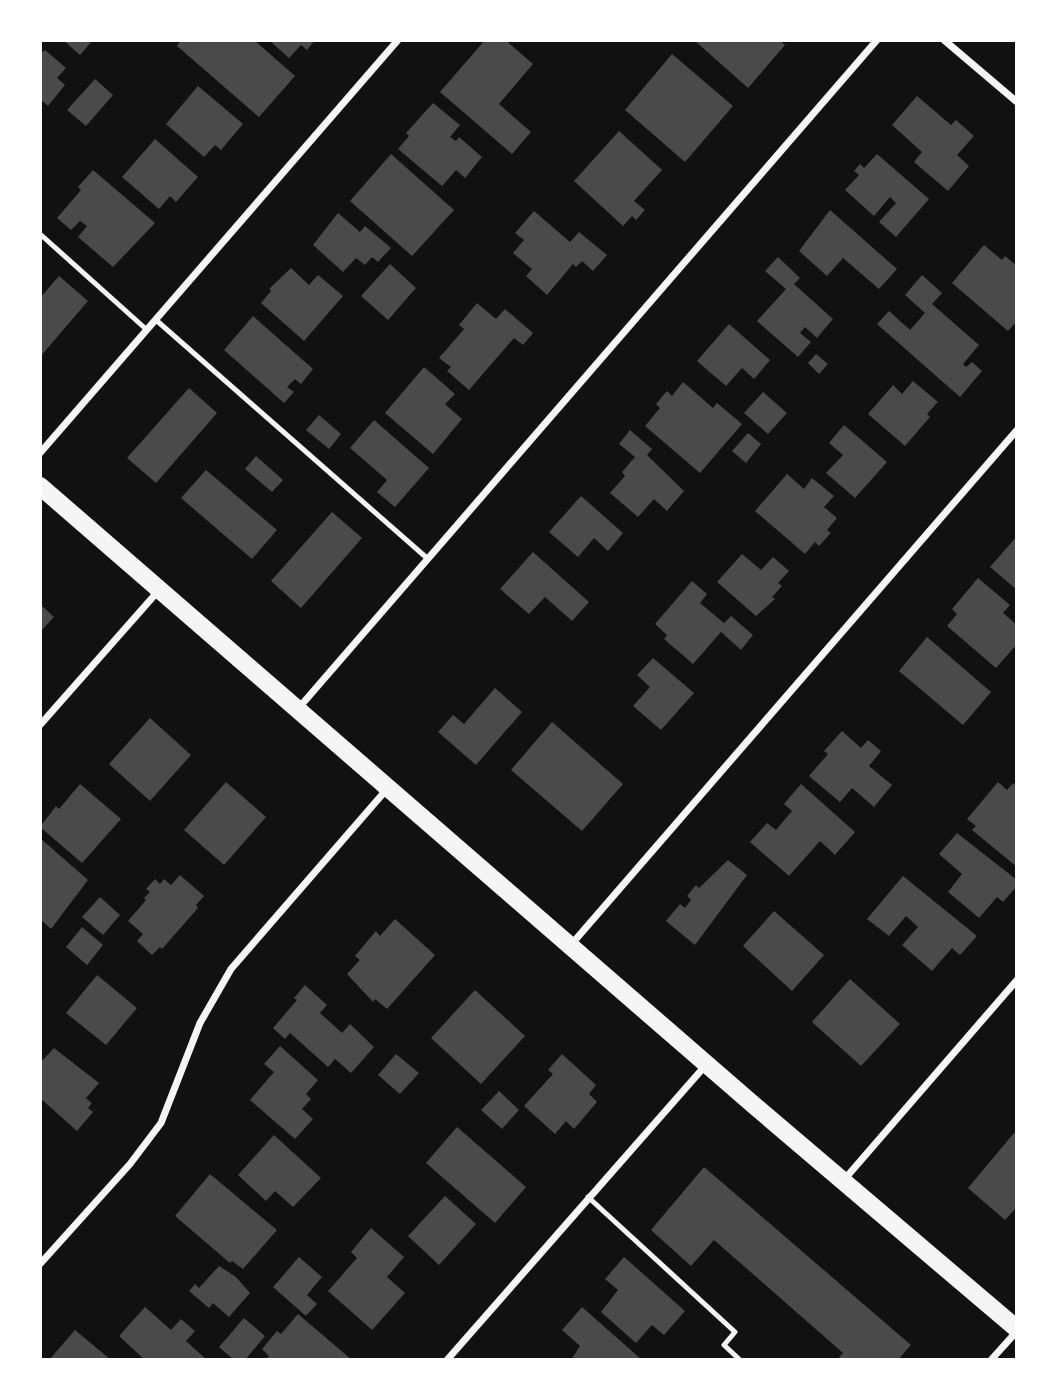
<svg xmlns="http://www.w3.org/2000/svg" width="1057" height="1400" viewBox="0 0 1057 1400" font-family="'Open Sans',sans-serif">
<rect width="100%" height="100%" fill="#111"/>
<path fill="#4a4a4a" d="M63,40H93L80,55Z
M181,40H254L295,76L259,117L177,46Z
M269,40H315L307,50L301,45L289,58Z
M485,40H505L533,64L499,104L531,132L512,154L440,92Z
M694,40H779L785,45L748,88Z
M45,50L66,68L57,78L65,85L48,106L40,99V53Z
M672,54L733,106L685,162L625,110Z
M95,79L113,95L86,126L67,110Z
M198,86L243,124L221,150L215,145L204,157L166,124Z
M917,96L951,125L956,120L974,136L957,155L969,166L948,191L914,162L922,152L892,125Z
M433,103L460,125L450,137L456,141L459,137L482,157L465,178L456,170L442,186L398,149L409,136L406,133Z
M619,131L662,170L634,201L645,210L636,220L632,216L623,226L574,181Z
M155,139L198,177L176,202L170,196L159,209L122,177Z
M391,154L454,210L412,256L350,201Z
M877,154L929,199L896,237L879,222L896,203L890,197L874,216L845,190L859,175L854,171L860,164L864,168Z
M93,170L155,223L113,267L78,237L87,226L80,221L71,230L57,218L81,190L78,187Z
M830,210L897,269L879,289L843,258L827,276L799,251Z
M534,211L570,242L579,232L607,255L593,271L582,261L576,267L573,264L547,295L526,276L532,269L513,253L524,240L515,233Z
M338,213L360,232L365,226L391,248L378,262L372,257L365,265L356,258L343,272L313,245Z
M984,245L1002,260L1005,256L1017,266V321L1008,331L952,283Z
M778,257L800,278L794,284L833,319L817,338L805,327L800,333L811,342L798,357L757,321L786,289L765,271Z
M390,264L416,288L388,320L361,296Z
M291,268L309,285L318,275L343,296L304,341L261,303L271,291L269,289Z
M922,275L942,293L932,304L979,345L963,364L966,367L972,362L982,371L960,397L877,324L889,311L910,330L925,313L905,295Z
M59,276L88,301L40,357V298Z
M477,303L496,319L505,309L533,333L523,345L514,338L469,390L447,371L451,367L439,358L464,329L459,325Z
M253,316L313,369L301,384L295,379L287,387L294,392L284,403L224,350Z
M729,324L770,360L754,379L742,368L726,386L697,361Z
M816,354L828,364L819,374L808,363Z
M424,367L455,394L445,404L462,419L433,454L385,413Z
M913,381L938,402L927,414L930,417L905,446L868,414L893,385L902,394Z
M683,382L713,408L717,403L742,424L700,473L645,426L660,408L656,404L667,391L672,396Z
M189,388L217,413L156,483L127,458Z
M763,392L787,413L768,434L744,413Z
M319,415L341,434L329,449L306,430Z
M374,420L429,468L395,507L377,492L387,480L350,448Z
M844,425L887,462L855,498L826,473L843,455L829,443Z
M630,430L652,449L647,455L684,491L667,511L654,499L638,517L610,493L625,476L622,472L635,457L619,444Z
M748,433L761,444L746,463L732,451Z
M256,456L283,480L272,492L245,469Z
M206,470L277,530L252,559L181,498Z
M787,474L804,489L812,478L834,496L824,507L837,518L827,530L831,533L819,546L815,542L805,554L755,511Z
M581,496L623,533L608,551L594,538L578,557L549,532Z
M332,512L362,538L301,608L271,581Z
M1017,536V590L990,567Z
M533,552L589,602L572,621L545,597L529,614L500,589Z
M742,554L761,570L773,557L789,571L778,583L782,586L772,597L775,599L756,616L717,582Z
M978,578L1010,605L1003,613L1017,625V644L996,668L947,626L957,614L952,609Z
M692,581L707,594L700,603L724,623L731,616L753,635L741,650L721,632L693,664L664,639L667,635L655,624Z
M40,604L54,617L40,632Z
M927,637L991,692L963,725L899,671Z
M653,658L694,693L661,730L633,706L650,687L637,675Z
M495,688L522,712L476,765L438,732L453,715L464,724Z
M150,718L191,755L150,801L109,764Z
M552,722L623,784L582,831L511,770Z
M842,731L861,748L868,740L881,751L869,766L892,785L874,807L852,788L840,802L809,776L828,754L824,751Z
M226,782L266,817L224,865L184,830Z
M998,782L1007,790L1013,783L1017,787V867L972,830L976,826L967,819Z
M80,784L121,819L82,863L40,827L56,806L59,809Z
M801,784L855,832L835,855L820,841L789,876L750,842L767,823L776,830L792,811L784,804Z
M957,833L1017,880V886L1003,902L997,897L979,918L948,892L962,874L939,854Z
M40,838L88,880L51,929L40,919Z
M728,860L747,875L695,945L666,921L680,904L685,908L691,900L687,896L696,885L699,888Z
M180,875L204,896L196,905L198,908L162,949L160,947L152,955L137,941L143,934L128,921L146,900L144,898L150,892L146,889L155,879L160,884L164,879L171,885Z
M903,876L977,936L960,955L952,948L932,971L902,945L918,927L906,916L889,936L867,919Z
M100,897L120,915L103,935L82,917Z
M774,911L824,955L792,991L743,946Z
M395,919L435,955L387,1009L375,999L373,1002L347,974L360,960L355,956L376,931L380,936Z
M82,927L103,945L87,965L66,947Z
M97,975L137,1008L106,1045L66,1013Z
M850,979L900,1024L861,1066L812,1022Z
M305,985L327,1005L320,1013L342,1033L350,1024L374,1047L351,1073L335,1059L328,1067L290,1033L285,1039L273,1028L297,1000L294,998Z
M475,990L525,1036L481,1084L431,1038Z
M280,1046L318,1080L306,1094L311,1099L302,1109L313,1119L295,1139L250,1100L274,1072L264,1064Z
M54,1048L99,1083L86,1098L92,1103L88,1108L93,1112L77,1131L40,1098V1063Z
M396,1054L419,1073L400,1094L378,1075Z
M562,1054L596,1085L589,1094L597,1102L574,1129L566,1121L555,1134L524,1106L553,1074L548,1070Z
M499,1091L519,1110L502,1129L481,1110Z
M457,1127L526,1187L495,1223L426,1163Z
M1014,1133L1017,1135V1207L1005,1220L968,1188Z
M274,1135L321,1178L293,1207L275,1191L266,1201L238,1175Z
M704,1167L911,1345L898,1360H837L843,1353L714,1240L691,1266L651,1230Z
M210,1174L277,1230L243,1269L232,1261L230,1263L175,1216Z
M445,1196L476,1224L439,1265L408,1236Z
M371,1228L404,1257L387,1277L405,1293L372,1330L328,1291L357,1258L351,1252Z
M299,1257L322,1277L307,1295L317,1304L306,1316L273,1287Z
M624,1257L685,1311L664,1335L652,1325L636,1343L601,1312L618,1290L605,1279Z
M219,1266L236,1277L250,1293L229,1317L213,1303L209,1308L189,1291L195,1284L199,1288Z
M145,1307L171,1330L181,1319L195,1331L186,1341L207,1360H145L119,1336Z
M582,1307L642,1360H571L580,1346L562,1330Z
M298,1314L352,1360H265L269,1356L262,1349L277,1331L281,1334Z
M244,1318L265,1336L245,1360H234L219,1347Z
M75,1330L111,1360H49Z"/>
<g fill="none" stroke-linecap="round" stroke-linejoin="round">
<path stroke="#f5f5f5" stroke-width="5" d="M40,234L147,330
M156,320L428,559
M588,1197L735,1332L724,1345L740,1360"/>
<path stroke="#f5f5f5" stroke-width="7" d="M944,40L1017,102
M40,453L398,40
M297,710L877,40
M40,725L160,589
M570,946L1017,430
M843,1181L1017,980
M40,1264L130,1164L161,1123L200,1023L231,969L387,789
M447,1360L705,1066
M991,1360L1017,1331"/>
<path stroke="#f5f5f5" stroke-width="18" d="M40,486L756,1107L1017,1329"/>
</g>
<rect width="1057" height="1400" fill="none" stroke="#ffffff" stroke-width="84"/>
</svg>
